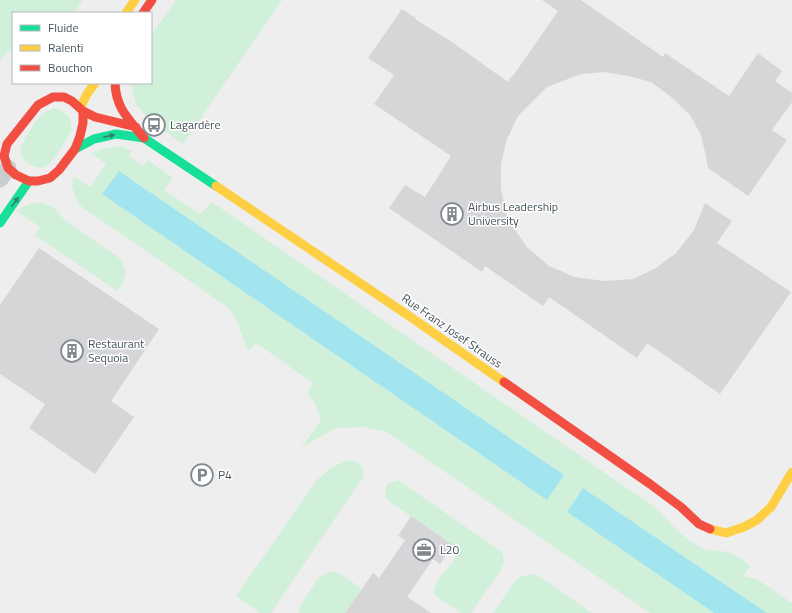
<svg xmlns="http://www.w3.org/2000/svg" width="792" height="613" viewBox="0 0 792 613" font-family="'Titillium Web',sans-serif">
<rect width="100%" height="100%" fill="#efeeee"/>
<path fill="#d1f0da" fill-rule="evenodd" d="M0,0H83L74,13H13V48L0,60Z
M176,0H282L183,144L149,120L136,104L131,84V83H151V36Z
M55,108C67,112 75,121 70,134C68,138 64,143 62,147C54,159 46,175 29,164C12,154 25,138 32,127C35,123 38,118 41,115C45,111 50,109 55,108Z
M120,146L132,151L129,156L143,166L148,160L173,178L164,190L200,214L212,202L653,506C668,520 683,539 702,548C711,552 718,550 727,552C735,554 744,561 751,566L743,576L757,579L792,603V613H767L583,488L567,512L714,613H650L387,432L364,427L336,428L301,448L321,420L316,405L307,393L313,383L256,343L248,351L235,317L226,306L79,205L72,187L73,176L90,187L106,164L91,153L102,149ZM119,171L564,475L103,195Z
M39,202L53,207L66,221L121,259L126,272L123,283L117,291L35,235L40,227L16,211L26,205Z
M350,460L357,462L363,468V477L271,613H260L236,596L317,480C329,469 334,465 350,460Z
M398,480L502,552L504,561L501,570L471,613H461L434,595C431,578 460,563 456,550C456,550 453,545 453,545L387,500C384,494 385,491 387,484Z
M332,571L341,574L362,589L345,613H299L300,606L319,577Z
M536,574L592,613H493L515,581L522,576Z"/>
<path fill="#a3e5ef" d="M119,171L564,475L547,500L102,194Z
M583,488L767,613H714L567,512Z"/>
<path fill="#d6d6d8" d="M542,0H581L663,57L665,53L729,96L758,53L782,71L775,81L792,93V102L772,130L787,140L748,196L708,168L705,152L701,135L690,115L670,96L651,82L628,76L604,72L581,74L547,87L518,116L507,139L501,164V190L508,220L527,247L549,266L575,277L604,281L633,279L656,268L676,253L694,230L705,203L732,221L717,243L791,292L720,394L647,343L637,358L549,297L543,306L485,266L482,272L389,208L405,185L425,197L451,156L374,104L394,75L368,58L402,9L416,18L415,19L452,42L508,82L512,76H513L558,11Z
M39,248L159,329L111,401L134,417L95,474L29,428L45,404L0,374V305Z
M411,516L453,545L440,564L433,559L407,597L431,613H345L373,573L379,578L405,540L398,536Z"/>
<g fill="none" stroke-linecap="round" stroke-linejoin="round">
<path stroke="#cacdcf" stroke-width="17" d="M0,179L8,168"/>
<path stroke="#16e098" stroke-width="9" d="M75,149L94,139L116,134L144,138L216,186
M0,223L29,181"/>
<path stroke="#ffcf43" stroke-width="9" d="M126,13L135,0
M80,108L87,94L95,83
M216,186L409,316L504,382
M710,529L726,533L744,527L757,520L771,507L792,472"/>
<path stroke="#f24e42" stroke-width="9" d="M143,13L152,0
M115,83C116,109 129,119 144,138
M53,97H64L72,101L83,111V123L80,136L75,149L59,170L50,178L38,181H29L16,175L8,168L4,156L7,144L38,105Z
M83,111L95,117L136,127
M504,382L650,484L681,507L699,524L710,529"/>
</g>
<defs><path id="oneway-solid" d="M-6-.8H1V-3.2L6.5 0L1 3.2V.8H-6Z"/></defs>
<g fill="#367d6d">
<use href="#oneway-solid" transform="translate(109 136) rotate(-13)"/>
<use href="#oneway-solid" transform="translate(15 202) rotate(-54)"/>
</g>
<defs>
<g id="bus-ring" transform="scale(1.15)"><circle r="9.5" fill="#fff" stroke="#80898e" stroke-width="1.5"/><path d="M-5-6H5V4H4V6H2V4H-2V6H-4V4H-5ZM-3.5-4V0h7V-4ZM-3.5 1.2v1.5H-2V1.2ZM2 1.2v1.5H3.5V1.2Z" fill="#80898e"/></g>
<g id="building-ring" transform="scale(1.15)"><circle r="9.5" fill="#fff" stroke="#80898e" stroke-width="1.5"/><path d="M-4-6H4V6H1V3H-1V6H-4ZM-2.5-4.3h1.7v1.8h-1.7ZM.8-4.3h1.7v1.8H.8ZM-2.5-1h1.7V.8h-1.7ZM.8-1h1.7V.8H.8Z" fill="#80898e"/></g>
<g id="parking-ring" transform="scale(1.15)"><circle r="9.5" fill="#fff" stroke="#80898e" stroke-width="1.5"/><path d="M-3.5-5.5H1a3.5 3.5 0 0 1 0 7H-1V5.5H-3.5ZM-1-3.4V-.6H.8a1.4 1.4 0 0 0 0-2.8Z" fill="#80898e"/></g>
<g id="office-ring" transform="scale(1.15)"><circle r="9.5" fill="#fff" stroke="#80898e" stroke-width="1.5"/><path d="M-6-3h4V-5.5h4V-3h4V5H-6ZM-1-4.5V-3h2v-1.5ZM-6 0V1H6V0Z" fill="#80898e"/></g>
</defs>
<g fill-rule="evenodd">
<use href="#bus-ring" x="154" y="125"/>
<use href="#building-ring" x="452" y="214"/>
<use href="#building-ring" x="72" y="351"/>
<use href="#parking-ring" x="202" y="475"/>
<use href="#office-ring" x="424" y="550"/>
</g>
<g text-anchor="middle" stroke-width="3" stroke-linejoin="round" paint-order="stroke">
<g font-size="12" fill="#44525b" stroke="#fff" text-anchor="start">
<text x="170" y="129">Lagardère</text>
<text x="468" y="211">Airbus Leadership<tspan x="468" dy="14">University</tspan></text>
<text x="88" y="348">Restaurant<tspan x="88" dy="14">Sequoia</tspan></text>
<text x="218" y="479">P4</text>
<text x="440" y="554">L20</text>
</g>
<g font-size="12" fill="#44525b" stroke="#fff">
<text transform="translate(452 331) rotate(35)" y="4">Rue Franz Josef Strauss</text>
</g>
</g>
<rect x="12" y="12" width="140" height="72" fill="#ffffff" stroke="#b4babd"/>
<rect x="20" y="25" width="20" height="6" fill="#16e098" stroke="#b4babd"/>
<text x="48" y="32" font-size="12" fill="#44525b">Fluide</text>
<rect x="20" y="45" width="20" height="6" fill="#ffcf43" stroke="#b4babd"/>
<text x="48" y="52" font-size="12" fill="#44525b">Ralenti</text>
<rect x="20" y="65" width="20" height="6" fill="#f24e42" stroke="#b4babd"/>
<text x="48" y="72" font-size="12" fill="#44525b">Bouchon</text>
</svg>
